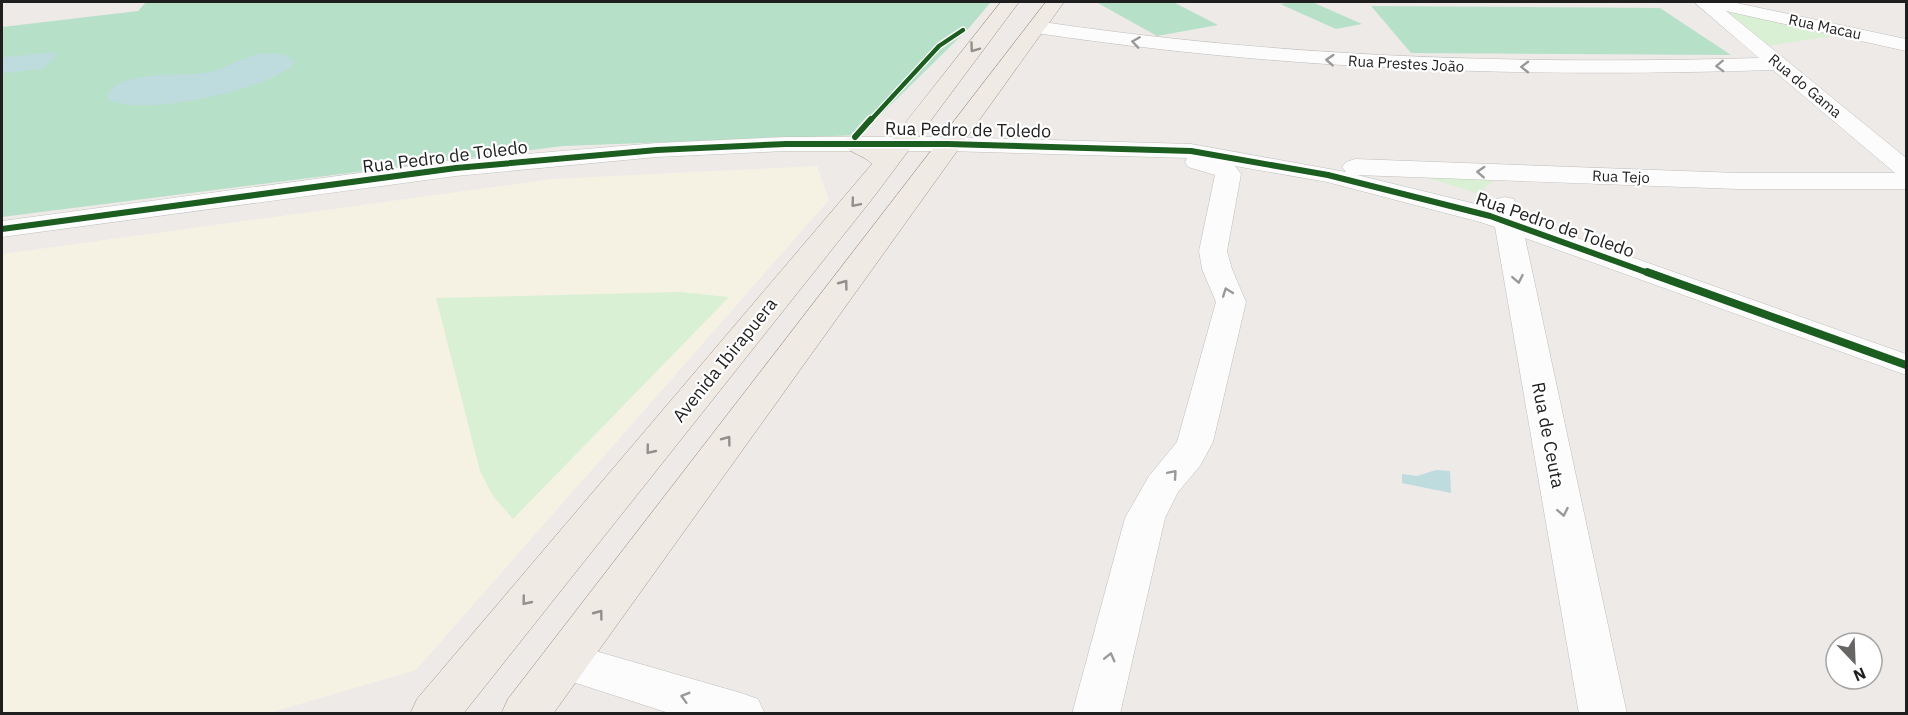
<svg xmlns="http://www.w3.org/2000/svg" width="1908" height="715" viewBox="0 0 1908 715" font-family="'IBM Plex Sans',sans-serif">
<rect width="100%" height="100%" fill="#edeae8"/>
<path fill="#f5f2e4" d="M817,166L829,200L416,670L266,714L2,713V254L552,179Z"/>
<path fill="#d9f0d5" d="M1718,6L1844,34L1767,46Z
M1423,176L1494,181L1485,187L1483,195Z
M680,292L729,297L513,519L493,496L480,471L436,298Z"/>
<path fill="#b7e0c9" d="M146,2H991L968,29L860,135L563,146L2,217V27L138,11Z
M1096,2H1173L1218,25L1157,36Z
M1292,2H1312L1362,24L1336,29L1280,4Z
M1371,6L1660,8L1731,55L1411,53Z"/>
<path fill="#bedbde" d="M59,52L43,69L2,73V60L5,57Z
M267,53L286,55L294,63C275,89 129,121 107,97C116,68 184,78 210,72C231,67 246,54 267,53Z
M1436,470L1450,471L1451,493L1402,483V474L1417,476Z"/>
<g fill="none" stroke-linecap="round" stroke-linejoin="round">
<g stroke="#c0bfbe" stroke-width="1">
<path id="minor" d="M1694,2H1732L1906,39V51L1726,11L1906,158V189H1738L1357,175L1492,208L1496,199L1505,197L1514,199L1521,218L1906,354V375L1525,238L1627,714H1579L1495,227L1480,222L1327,182L1235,166L1241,174L1227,251L1232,269L1246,302L1213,442L1200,466L1178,492L1165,518L1120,714H1072L1125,518L1149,476L1177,442L1216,302L1202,269L1199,251L1215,175L1188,167L1185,162L1187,158L948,151H786L657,157L456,176L2,237V221L456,160L657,143L786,137H948L1191,144L1346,172L1342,167L1346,162L1355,159L1738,173H1895L1773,70C1521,78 1285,70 1036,33L1026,27L1036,21C1276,57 1516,65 1759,58Z
M564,642L741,693L758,699L765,714H672L548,674L541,661L548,648Z"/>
</g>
<g stroke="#a19486" stroke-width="1">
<path id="major" d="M1001,2H1019L876,194L463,714H410L417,699L872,164C864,155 850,154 843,144L846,139L855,137L885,148Z
M1046,2H1064L553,714H501L508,699Z"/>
</g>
<use href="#minor" fill="#fcfcfc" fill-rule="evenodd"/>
<use href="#major" fill="#f0eae5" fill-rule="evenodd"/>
<g stroke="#fff" stroke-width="7">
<path id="cycleway-far2" d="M870,121L939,46L963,30"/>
</g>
<g stroke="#fff" stroke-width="9">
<path id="cycleway-far1" d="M855,137L871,119
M2,229L456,168L657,150L786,144H948L1191,151L1328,175L1490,216L1651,274"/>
</g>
<g stroke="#fff" stroke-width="11">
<path id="cycleway" d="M1647,272L1906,365"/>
</g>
<use href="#cycleway-far2" stroke="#1b5e20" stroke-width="4.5"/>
<use href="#cycleway-far1" stroke="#1b5e20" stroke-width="6"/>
<use href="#cycleway" stroke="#1b5e20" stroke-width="8"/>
</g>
<defs><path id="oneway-chevron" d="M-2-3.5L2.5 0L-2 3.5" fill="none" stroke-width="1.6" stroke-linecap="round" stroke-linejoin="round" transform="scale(1.5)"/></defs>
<g stroke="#999">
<use href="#oneway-chevron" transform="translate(1136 42) rotate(-172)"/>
<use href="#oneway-chevron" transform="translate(1330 60) rotate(-176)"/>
<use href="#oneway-chevron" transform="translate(1720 66) rotate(178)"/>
<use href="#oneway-chevron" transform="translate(1525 67) rotate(-179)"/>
<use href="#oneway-chevron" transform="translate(1481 172) rotate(-177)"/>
<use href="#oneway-chevron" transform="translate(1518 279) rotate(79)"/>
<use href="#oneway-chevron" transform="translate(1227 292) rotate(-110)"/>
<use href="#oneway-chevron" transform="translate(1173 474) rotate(-49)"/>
<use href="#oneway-chevron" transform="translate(1563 512) rotate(79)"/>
<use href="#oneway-chevron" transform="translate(1110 657) rotate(-76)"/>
<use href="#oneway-chevron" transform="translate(685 697) rotate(-164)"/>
</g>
<g stroke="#928f8c">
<use href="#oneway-chevron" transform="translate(974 48) rotate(126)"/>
<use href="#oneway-chevron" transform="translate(855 203) rotate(130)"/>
<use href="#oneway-chevron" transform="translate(844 284) rotate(-53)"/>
<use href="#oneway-chevron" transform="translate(727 440) rotate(-53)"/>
<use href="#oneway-chevron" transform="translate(650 450) rotate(129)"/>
<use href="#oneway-chevron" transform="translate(526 601) rotate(129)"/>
<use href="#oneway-chevron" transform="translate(599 614) rotate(-53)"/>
</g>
<g text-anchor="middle" stroke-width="4.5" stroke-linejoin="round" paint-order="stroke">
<g font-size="15" fill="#1f1f1f" stroke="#fff">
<text transform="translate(1825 27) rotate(12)" y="5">Rua Macau</text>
<text transform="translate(1406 64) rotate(3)" y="5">Rua Prestes João</text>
<text transform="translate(1805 86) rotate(40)" y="5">Rua do Gama</text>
<text transform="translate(1621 177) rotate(2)" y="5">Rua Tejo</text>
</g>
<g font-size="18" fill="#1f1f1f" stroke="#fff">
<text transform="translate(968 130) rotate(1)" y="6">Rua Pedro de Toledo</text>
<text transform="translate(445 157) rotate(-7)" y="6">Rua Pedro de Toledo</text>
<text transform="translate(1555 225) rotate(19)" y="6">Rua Pedro de Toledo</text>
<text transform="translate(725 360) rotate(-51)" y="6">Avenida Ibirapuera</text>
<text transform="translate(1548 435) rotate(79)" y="6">Rua de Ceuta</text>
</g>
</g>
<rect width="1908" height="715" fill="none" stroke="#1f1f1f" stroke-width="6"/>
<g transform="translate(1854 661) rotate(157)"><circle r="28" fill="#ffffff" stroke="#a5a5a5" stroke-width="1.5"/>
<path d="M0-4.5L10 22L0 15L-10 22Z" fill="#676665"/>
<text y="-9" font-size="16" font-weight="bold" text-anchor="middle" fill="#1f1f1f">N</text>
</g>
</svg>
